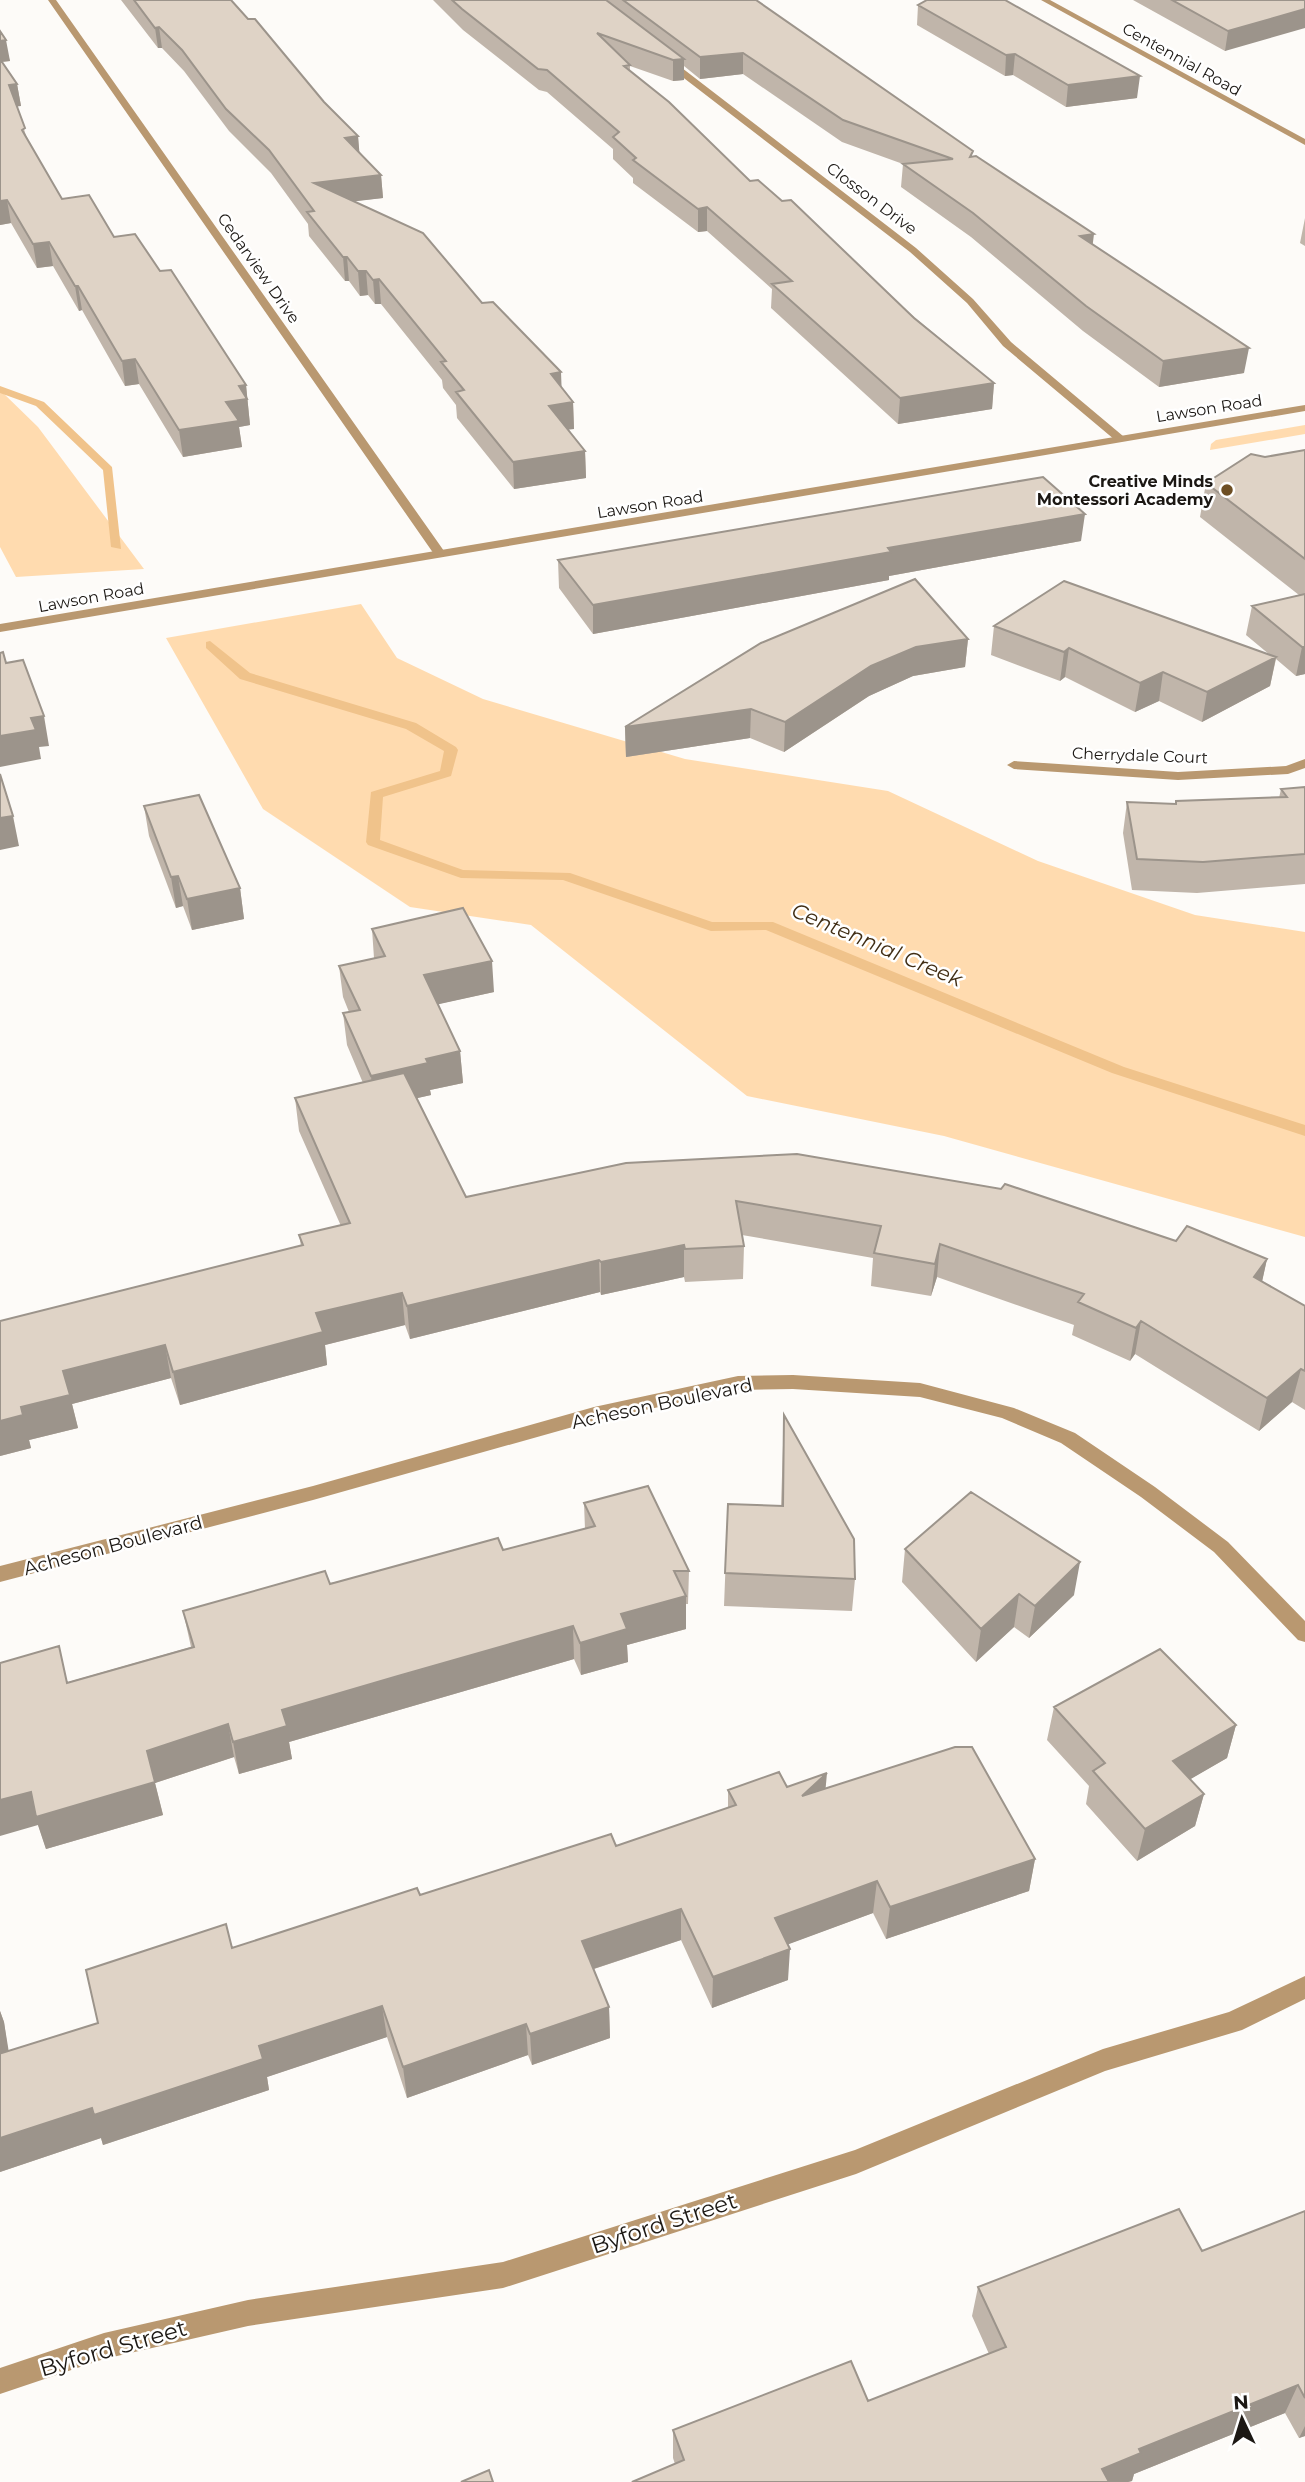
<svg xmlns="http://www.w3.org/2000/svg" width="1305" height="2482" viewBox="0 0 1305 2482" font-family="Montserrat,sans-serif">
<rect width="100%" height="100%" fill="#fdfbf8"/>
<path fill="#ffdbaf" d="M0,390L38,427L144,569L16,577L0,547Z
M1305,425V434L1210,450L1211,444L1216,440Z
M361,604L397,658L483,699L685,759L888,791L1038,861L1195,915L1305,932V1237L944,1136L747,1096L531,925L410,907L263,809L166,638Z"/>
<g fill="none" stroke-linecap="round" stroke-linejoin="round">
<path fill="#f0c38b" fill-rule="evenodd" d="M0,386L44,402L112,467L121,549L111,547L103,470L36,406L0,393Z
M210,641L250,673L416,723L456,747L458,750L451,776L383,797L380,840L463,870L570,873L712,922H773L1124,1067L1305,1125V1136L1112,1073L766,930L711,931L563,880L461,878L368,845L366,842L371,792L440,771L444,751L406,729L240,679L206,648V642Z"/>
<path fill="#b99870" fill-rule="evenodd" d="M48,0H56L444,551V557H436Z
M1041,0H1050L1305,139V145Z
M663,58H669L916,248L973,299L1011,342L1123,436V440H1115L1003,346L967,303L910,252L663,62Z
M1305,759V768L1288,774L1178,780L1014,769L1007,765L1014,761L1178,772L1286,766Z
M793,1375L920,1383L1014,1408L1075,1433L1155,1487L1228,1542L1305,1621V1642L1298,1640L1214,1552L1141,1497L1061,1443L1002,1418L920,1397L793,1389L738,1390L594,1421L313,1500L0,1582V1566L313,1486L594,1407L738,1376Z
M1305,1976V1999L1242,2030L1105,2071L856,2174L503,2288L248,2326L104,2359L0,2394V2368L104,2333L248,2300L503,2262L855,2150L1103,2049L1229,2012Z"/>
<path fill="#b99870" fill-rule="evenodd" d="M1305,405V411L0,632V624Z"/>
</g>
<path fill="#c0b5aa" d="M121,0H231L324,102L358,136L359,153L381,175L383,198L354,201L482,303L561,372V387L573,402L574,429H568L585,451L586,478L514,489L457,418L456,405L443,388L442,380L381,304H375L368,295L360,296L349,281H345L309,236L308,224L271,173L229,131L184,71L162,48H158Z
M433,0H756L1092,244L1244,373L1159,387L1083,331L971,237L901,187L903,164L842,142L743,74L700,79L684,66V80L673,81L630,66V71L750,181L994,383L992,409L898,424L771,308L772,289L707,231L698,232L633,183V178L613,159V149L547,92L539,90L463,30Z
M1133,0H1305L1225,51Z
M918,5L1137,98L1066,107L1013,75L1005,76L917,25Z
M0,31L10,61L2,62L17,84L21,106H17L27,139L62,199L160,271L246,385L250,425L239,427L242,447L183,457L139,384L125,386L82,310L79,311L53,266L37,268L11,223L0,225Z
M1305,218V246L1300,243Z
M1305,450V674L1296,676L1276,659L1270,686L1202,722L1159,701L1135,712L1065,677L1060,681L991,655L994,626L1270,655L1246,635L1252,606L1299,595L1200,517L1206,483L1265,457Z
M1081,541L889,576V580L593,634L559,588L558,560Z
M968,639L965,667L913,676L869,696L784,752L750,738L626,757L625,727Z
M1305,787V884L1197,893L1132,890L1123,833L1127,802L1175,804L1176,801L1279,798L1281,789Z
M144,806L240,888L244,919L192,930L183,906L176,908L149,836Z
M372,929L494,992L438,1004L460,1051L463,1083L430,1090L431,1095L417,1098L466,1197L626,1163L1176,1241L1267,1259L1262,1281L1305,1306V1410L1292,1402L1259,1431L1135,1354L1130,1361L1072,1335L1074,1325L937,1277L931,1296L871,1286L873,1258L742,1235L744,1246L743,1279L685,1282L684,1277L601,1295L600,1292L410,1339L405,1325L325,1345L327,1365L180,1405L171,1378L72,1404L78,1428L29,1440L31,1448L0,1456V1321L301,1246L299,1235L341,1226L299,1131L295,1098L363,1083L347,1045L343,1013L349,1012L343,997L339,966L374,958Z
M784,1415L855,1579L852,1611L724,1606L728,1504L781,1506Z
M584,1503L689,1571L688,1604H686V1629L627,1645L628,1662L581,1675L574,1659L289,1742L292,1759L239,1774L234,1757L155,1783L163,1815L46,1849L38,1825L68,1682L191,1647L183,1611L503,1550L585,1529Z
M905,1549L1074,1595L1029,1638L1014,1627L976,1662L902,1582Z
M1054,1707L1236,1725L1227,1758L1190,1779L1204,1794L1195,1826L1137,1861L1086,1804L1089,1786L1047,1740Z
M787,1787L826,1789L1035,1859L1029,1891L886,1939L873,1913L788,1944V1980L712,2008L681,1940L594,1969L609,2007L610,2038L532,2065L528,2055L407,2098L387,2037L267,2077L269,2090L103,2145L101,2138L0,2172V2011L4,2022L8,2051L98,2023L232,1948L420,1895L616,1846L728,1808V1790Z
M1305,2211V2436L1299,2438L1285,2413L1134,2474L1132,2481L1128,2482H631L675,2464L673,2458V2430L868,2401L989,2354L972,2316L978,2287L1202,2251Z"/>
<path fill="#9c948b" d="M1305,9V28L1225,51L1228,31Z
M159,27L162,48H158L155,28Z
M6,40L10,61L0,62V41Z
M743,53V74L700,79V57Z
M1015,54L1013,75L1005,76L1006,55Z
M684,59V80L673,81V60Z
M1140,76L1137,98L1066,107L1068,85Z
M17,84L21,106L13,107L9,85Z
M358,136L360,159L345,138Z
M381,175L383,198L316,206L314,183Z
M7,200L11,223L0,225V201Z
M707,207V231L698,232V209Z
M1094,234L1091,258L1080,236Z
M49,242L53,266L37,268L33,244Z
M343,257H347L349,281H345Z
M358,271H366L368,295L360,296Z
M379,279L381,304H375L373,280Z
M75,286H78L82,310L79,311Z
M1249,348L1244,373L1159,387L1163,361Z
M135,359L139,384L125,386L122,361Z
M561,372L562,398L551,374Z
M994,383L992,409L898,424L900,398Z
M246,385L250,425L239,427L242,447L183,457L179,430L226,402L239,386Z
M573,402L574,429L550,432L549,406Z
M585,451L586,478L514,489L513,462Z
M1085,514L1081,541L889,576V580L593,634V605L888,548Z
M968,639L965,667L913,676L869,696L784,752L785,722L871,666L916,647Z
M1302,647H1305V674L1296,676Z
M1069,648L1065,677L1060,681L1064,652Z
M1276,657L1270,686L1202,722L1207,692Z
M1163,672L1159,701L1135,712L1140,683Z
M751,709L750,738L626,757L625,727Z
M44,716L49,746L39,747L41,759L0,767V736L31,718Z
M13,816L19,846L0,850V818Z
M178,876L183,906L176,908L171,877Z
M240,888L244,919L192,930L187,899Z
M492,961L494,992L426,1007L424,975Z
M460,1051L463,1083L430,1090L431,1095L374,1108L371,1076L426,1059Z
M940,1244L937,1277L931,1296L935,1264Z
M684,1245V1277L601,1295V1262Z
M1267,1259L1260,1291L1254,1277Z
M599,1260L600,1292L410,1339L407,1306Z
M402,1293L405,1325L325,1345L327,1365L180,1405L173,1372L316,1313Z
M1141,1321L1135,1354L1130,1361L1136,1328Z
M165,1345L171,1378L72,1404L78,1428L29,1440L31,1448L0,1456V1421L21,1407L63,1371Z
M1301,1369L1292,1402L1259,1431L1267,1398Z
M1080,1562L1074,1595L1029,1638L1035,1606Z
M1019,1594L1014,1627L976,1662L981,1629Z
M686,1596V1629L627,1645L628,1662L581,1675L580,1643L621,1614Z
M573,1626L574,1659L289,1742L292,1759L239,1774L233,1742L282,1710Z
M228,1724L234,1757L155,1783L163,1815L46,1849L38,1825L0,1836V1800Z
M1236,1725L1227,1758L1165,1794L1173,1761Z
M827,1773L824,1806L802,1796Z
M1204,1794L1195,1826L1137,1861L1145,1829Z
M1035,1859L1029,1891L886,1939L890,1907Z
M877,1881L873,1913L773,1950L775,1918Z
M681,1909V1940L584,1972L582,1941Z
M790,1949L788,1980L712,2008L713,1977Z
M382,2006L387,2037L267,2077L269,2090L103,2145L101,2138L0,2172V2138L259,2046Z
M609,2007L610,2038L532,2065L530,2034Z
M0,2011L4,2022L14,2084L2,2053L0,2038Z
M526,2024L528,2055L407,2098L403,2067Z
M1298,2385L1285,2413L1134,2474L1132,2481L1128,2482H1098L1102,2469L1139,2449Z
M1305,2426V2436L1299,2438Z"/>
<path fill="#dfd3c6" stroke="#9c948b" stroke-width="2" d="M134,0H231L248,19H255L324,102L358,136L345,138L381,175L314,183L423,233L482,303L493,302L561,372L551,374L573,402L549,406L585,451L513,462L456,392L464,390L441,362L446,361L379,279L373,280L366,271H358L347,257H343L307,212L314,211L269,150L226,109L182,50L159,27L155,28Z
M452,0H606L684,59L673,60L597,33L630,65L624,66L669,102L750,181L758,180L782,201L791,200L914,318L994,383L900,398L772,284L792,281L707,207L698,209L633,160L636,158L613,137L619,132L547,70L538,69L462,9Z
M623,0H756L973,151L970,157L976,156L1094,234L1080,236L1249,348L1163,361L1086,306L973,213L903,164L953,159L843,120L743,53L700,57Z
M927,0H1005L1140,76L1068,85L1015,54L1006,55L918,5Z
M1172,0H1305V9L1228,31Z
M0,31L6,40L0,41Z
M0,59L17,84L9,85L25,128L22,130L62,199L89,195L114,237L135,234L160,271L171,270L246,385L239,386L247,399L226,402L239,421L179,430L135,359L122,361L78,286H75L49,242L33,244L7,200L0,201Z
M1305,450V559L1206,483L1251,454L1265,457Z
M1043,477L1085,514L888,548L891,552L593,605L558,560Z
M915,579L968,639L916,647L871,666L785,722L751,709L625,727L761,643Z
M1064,581L1276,657L1207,692L1163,672L1140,683L1069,648L1064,652L994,626Z
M1305,594V647H1302L1252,606Z
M3,652L6,663L23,660L44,716L31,718L36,730L0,736V653Z
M0,774L13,816L0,818Z
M1305,787V854L1203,862L1137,859L1127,802L1176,804V801L1287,797L1281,789Z
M199,795L240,888L187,899L178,876L171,877L144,806Z
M463,908L492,961L424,975L460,1051L426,1059L428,1063L371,1076L343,1013L360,1010L339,966L385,956L372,929Z
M404,1073L466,1197L626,1163L797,1154L1001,1189L1005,1184L1176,1241L1187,1226L1267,1259L1254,1277L1305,1306V1371L1301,1369L1267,1398L1141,1321L1136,1328L1078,1302L1084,1294L940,1244L935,1264L874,1253L881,1226L736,1201L744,1246L685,1249L684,1245L601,1262L599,1260L407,1306L402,1293L316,1313L323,1332L173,1372L165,1345L63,1371L70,1395L21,1407L23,1415L0,1421V1321L303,1245L299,1235L350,1223L295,1098Z
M784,1415L854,1539L855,1579L725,1573L728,1504L783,1506Z
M648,1486L689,1571H674L686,1596L621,1614L627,1629L580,1643L573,1626L398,1676L282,1710L287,1726L233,1742L228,1724L147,1751L155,1782L36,1817L31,1792L0,1800V1663L59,1646L67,1683L194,1647L183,1611L325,1571L330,1584L498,1538L503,1550L595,1526L584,1503Z
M971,1492L1080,1562L1035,1606L1019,1594L981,1629L905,1549Z
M1160,1649L1236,1725L1173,1761L1204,1794L1145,1829L1093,1771L1105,1763L1054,1707Z
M955,1747H972L1035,1859L890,1907L877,1881L775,1918L790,1949L713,1977L681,1909L582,1941L609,2007L530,2034L526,2024L403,2067L382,2006L259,2046L263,2059L94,2115L92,2108L0,2138V2038L2,2053L98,2023L86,1970L226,1924L232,1948L417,1888L420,1895L611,1834L616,1846L736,1805L728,1790L779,1772L787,1787L827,1773L802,1796Z
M1179,2209L1202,2251L1305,2211V2398L1298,2385L1139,2449L1141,2453L1102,2469L1109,2482H632L684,2460L673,2430L851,2361L868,2401L1006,2347L978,2287Z
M489,2470L493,2482H461Z"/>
<circle fill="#6e4f24" stroke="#fff" stroke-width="2.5" cx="1227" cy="490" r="7"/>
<g text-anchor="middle" stroke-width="5" stroke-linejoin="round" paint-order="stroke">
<g font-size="16" fill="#1c1814" stroke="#fff">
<text transform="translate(1182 59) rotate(29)" y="6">Centennial Road</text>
<text transform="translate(872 198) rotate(37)" y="6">Closson Drive</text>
<text transform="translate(259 268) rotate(55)" y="6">Cedarview Drive</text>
<text transform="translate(1209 408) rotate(-9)" y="6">Lawson Road</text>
<text transform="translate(650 504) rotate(-9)" y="6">Lawson Road</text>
<text transform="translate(91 597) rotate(-10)" y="6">Lawson Road</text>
<text transform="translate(1140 755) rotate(2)" y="6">Cherrydale Court</text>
</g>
<g font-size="16" font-weight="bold" fill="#1c1814" stroke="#fff" text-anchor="end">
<text x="1213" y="487">Creative Minds<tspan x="1213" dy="18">Montessori Academy</tspan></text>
</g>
<g font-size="19" fill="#1c1814" stroke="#fff">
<text transform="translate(662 1403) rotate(-12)" y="7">Acheson Boulevard</text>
<text transform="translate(113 1545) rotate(-15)" y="7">Acheson Boulevard</text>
</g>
<g font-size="21" font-style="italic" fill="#412e15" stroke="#fff">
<text transform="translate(877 945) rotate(23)" y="7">Centennial Creek</text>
</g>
<g font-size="23" fill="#1c1814" stroke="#fff">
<text transform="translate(664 2223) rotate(-18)" y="8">Byford Street</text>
<text transform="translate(113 2348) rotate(-16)" y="8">Byford Street</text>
</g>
</g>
<g transform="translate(1242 2419) rotate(356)" stroke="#ffffff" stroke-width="5" paint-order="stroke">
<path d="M0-5L12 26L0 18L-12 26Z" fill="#1c1814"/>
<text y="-10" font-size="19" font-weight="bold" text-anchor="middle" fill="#1c1814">N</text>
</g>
</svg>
